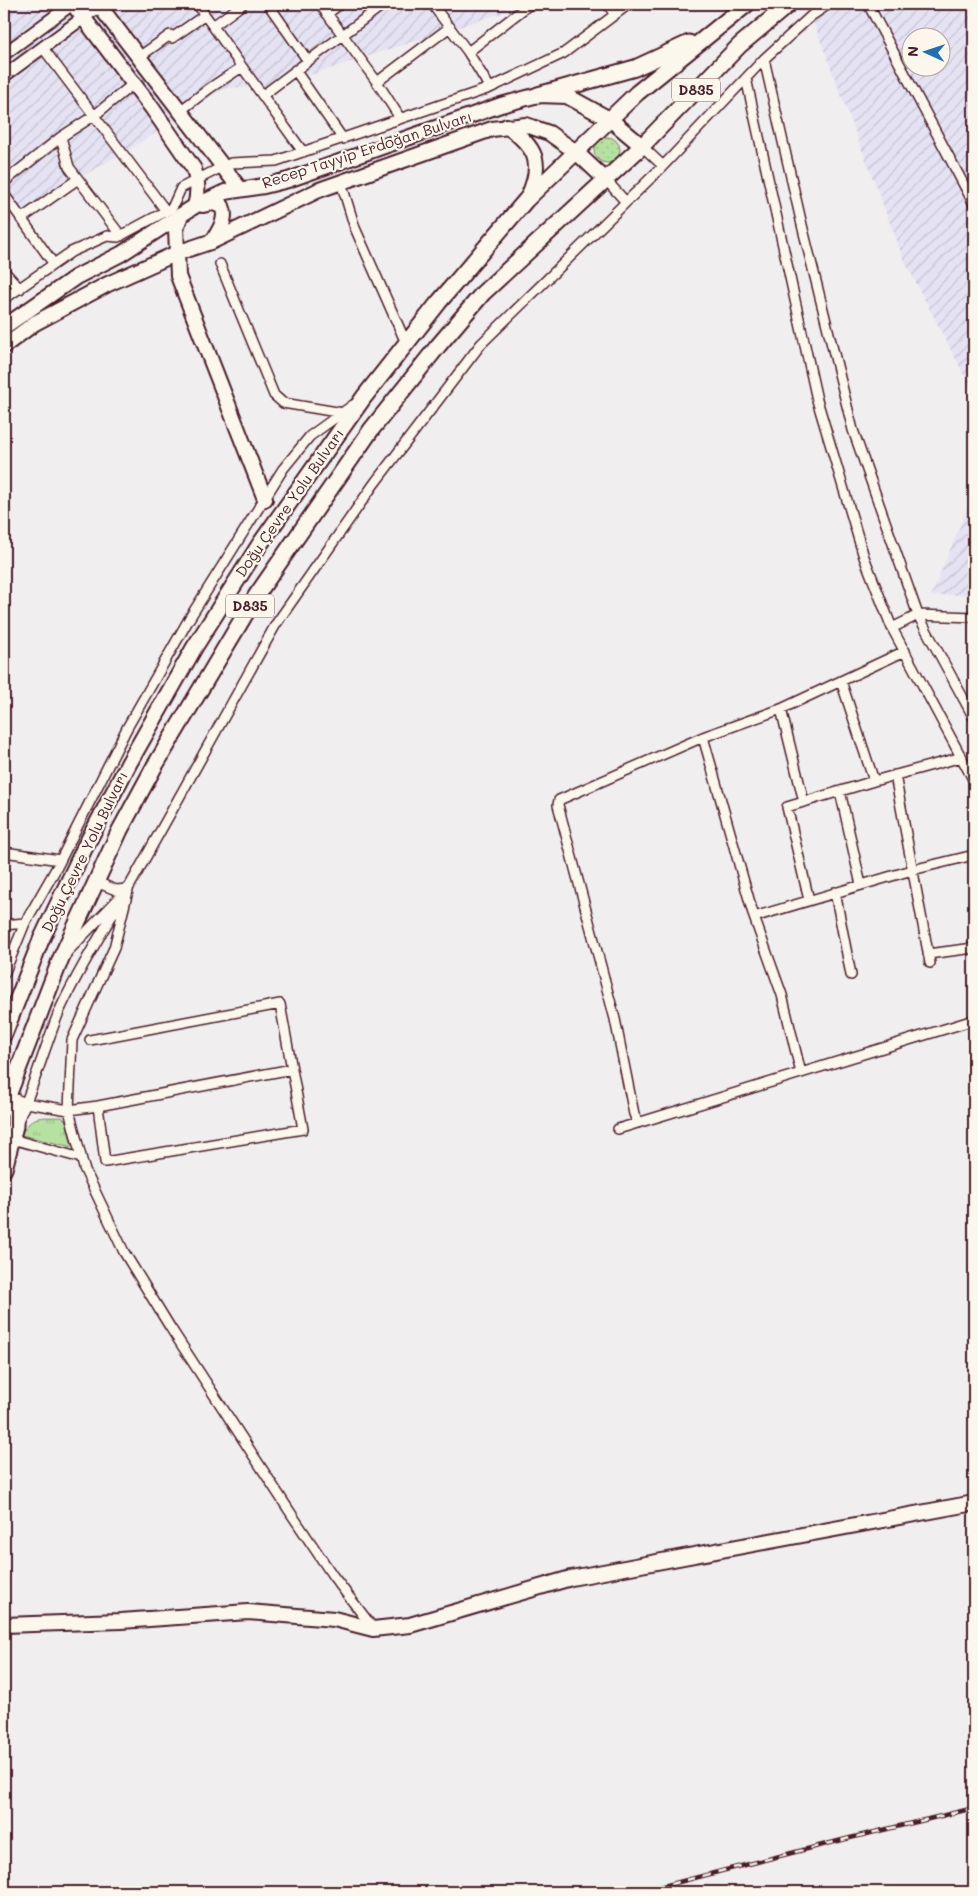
<svg xmlns="http://www.w3.org/2000/svg" width="978" height="1896" viewBox="0 0 978 1896" font-family="Mali,sans-serif">
<defs>
<pattern id="industrial-furrows" width="10" height="10" patternUnits="userSpaceOnUse" patternTransform="scale(1.25)"><rect width="10" height="10" fill="#e5e3f3"/><path d="M-1 1l2-2M0 10L10 0M9 11l2-2" fill="none" stroke="#c6c2d0"/></pattern>
<pattern id="grass-dots" width="8" height="8" patternUnits="userSpaceOnUse" patternTransform="scale(1.25)"><rect width="8" height="8" fill="#b5e2a0"/><path d="M2 2h.1M6 6h.1" fill="none" stroke="#9dc18a" stroke-width="1.8" stroke-linecap="round"/></pattern>
<pattern id="park-tufts" width="24" height="20" patternUnits="userSpaceOnUse" patternTransform="scale(1.25)"><rect width="24" height="20" fill="#b5e2a0"/><path d="M3 7l-1-3M5 7V3M7 7l1-3M15 17l-1-3M17 17v-4M19 17l1-3" fill="none" stroke="#9dc18a"/></pattern>
</defs>
<rect width="100%" height="100%" fill="#f1eeef"/>
<filter id="ink" filterUnits="userSpaceOnUse"><feTurbulence type="fractalNoise" baseFrequency=".02" numOctaves="2"/><feDisplacementMap in="SourceGraphic" scale="10" xChannelSelector="R" yChannelSelector="G"/><feConvolveMatrix kernelMatrix="1 2 1 2 8 2 1 2 1" color-interpolation-filters="sRGB"/></filter>
<g filter="url(#ink)">
<path fill="url(#industrial-furrows)" fill-rule="evenodd" d="M4,4H530L273,87L225,88L130,149L4,221Z
M829,4H974V394L904,260L811,16ZM910,38H940V68H910Z
M974,492V594L931,596Z"/>
<path fill="url(#grass-dots)" stroke="#808066" d="M594 150a13 13 0 1 1 26 0a13 13 0 1 1-26 0Z"/>
<path fill="url(#park-tufts)" stroke="#808066" d="M62,1117L66,1121L72,1147L21,1135C33,1113 40,1118 62,1117Z"/>
<g fill="none" stroke-linecap="round" stroke-linejoin="round">
<g stroke="#4a1f2b" stroke-width="12">
<path id="minor" d="M197,4L303,152
M268,4L308,61
M320,4L377,82L400,118
M432,4L468,52L490,88
M608,4L614,14
M868,4L974,204
M327,14L340,4
M213,26L243,4
M43,48L166,211
M468,52L530,4
M139,57L170,35L172,38L205,15
M764,59L802,225L853,430L918,615L974,718
M295,70L343,139
M746,78L817,400L864,557L892,628L974,781
M377,82L450,27
M263,95L384,4
M180,111L210,88L242,67
M61,137L69,167L121,236
M642,146L663,166
M606,180L626,202
M4,182L61,137L95,115L133,84
M341,182L355,228L406,343
M4,194L53,263
M21,219L78,179
M220,264L274,395L283,403L343,413
M4,271L20,289
M4,299L71,252L107,236L118,237L172,208L181,188L222,167L231,163L276,161L490,88L564,53L629,4
M892,628L918,615L974,617
M841,681L874,781
M781,709L804,802
M703,737L754,917L782,995L801,1073
M895,775L930,963
M840,791L861,885
M4,852L60,860
M96,882L116,890L128,889
M128,891L114,948L72,1040L69,1110L84,1168L124,1252L170,1327L292,1515L333,1576L373,1628
M835,892L851,975
M809,900L787,807L874,781L962,757
M754,917L912,870L974,855
M4,925L25,923
M69,950L128,889L276,624L374,484L481,344L663,166L764,59L811,16L829,4
M928,954L974,948
M4,974L25,923L57,867L127,728L189,619L283,469L310,436L353,405
M90,1040L280,1004L303,1129L105,1162L98,1106
M8,1096L26,1103L69,1110L98,1106L292,1069
M17,1123C34,1087 44,1049 59,1012C76,974 99,938 120,902
M638,1123L634,1114L615,1019L558,805L559,800L703,737L781,709L905,651
M618,1129L974,1020
M12,1139L81,1158"/>
</g>
<g stroke="#4a1f2b" stroke-width="15">
<path id="tertiary" d="M4,54L72,4
M4,76L102,4"/>
</g>
<g stroke="#4a1f2b" stroke-width="18">
<path id="secondary" d="M73,4L152,108L194,169C198,182 199,193 195,206
M98,4L240,189
M507,126C536,148 544,162 528,197
M203,205L213,203L222,206C228,219 219,230 213,241
M181,215L176,228L178,276L265,499
M4,327L76,277L121,254L195,206L225,192L264,186L288,180L501,105L538,95L567,96L611,120L642,146
M4,346L35,323L108,284L177,253L213,241L319,190L492,129L526,125L549,133L576,152L606,180
M4,1625L121,1621L248,1612L334,1619L373,1629L410,1625L571,1578L974,1503"/>
</g>
<g stroke="#4a1f2b" stroke-width="19">
<path id="trunk" d="M538,95L635,68L689,43
M4,1034L41,940L85,847L129,763L194,648L260,544L364,397L439,302L526,200L637,93L747,4
M4,1106L61,958L120,830L153,769L256,596L371,430L438,346L483,293L642,146L740,45L789,4
M4,1169L15,1126V1114L8,1096"/>
</g>
<use href="#minor" stroke="#fbf7ec" stroke-width="9"/>
<use href="#tertiary" stroke="#fbf7ec" stroke-width="11"/>
<use href="#secondary" stroke="#fbf7ec" stroke-width="14"/>
<use href="#trunk" stroke="#fbf7ec" stroke-width="15"/>
<g stroke="#4a1f2b" stroke-width="4.5">
<path id="rail" d="M640,1892L846,1839L974,1808"/>
</g>
<use href="#rail" stroke="#fbf7ec" stroke-width="2.5" stroke-dasharray="8" stroke-linecap="butt"/>
</g>
</g>
<g text-anchor="middle" stroke-width="4.5" stroke-linejoin="round" paint-order="stroke">
<g fill="#fbf7ec" stroke="#7f6065" stroke-width="1">
<rect x="672" y="78.5" width="48" height="23" rx="4"/>
<rect x="226" y="594.5" width="48" height="23" rx="4"/>
</g>
<g font-size="14" font-weight="bold" fill="#4a1f2b">
<text x="696" y="95">D835</text>
<text x="250" y="611">D835</text>
</g>
<g font-size="15" fill="#4a1f2b" stroke="#fbf7ec">
<text transform="translate(367 150) rotate(-18)" y="5">Recep Tayyip Erdoğan Bulvarı</text>
<text transform="translate(290 503) rotate(-55)" y="5">Doğu Çevre Yolu Bulvarı</text>
<text transform="translate(85 852) rotate(-64)" y="5">Doğu Çevre Yolu Bulvarı</text>
</g>
</g>
<rect width="978" height="1896" fill="none" stroke="#fbf7ec" stroke-width="20"/>
<rect x="10" y="10" width="958" height="1876" fill="none" stroke="#4a1f2b" stroke-width="2" filter="url(#ink)"/>
<g transform="translate(926 52) rotate(273)"><circle r="24" fill="#fbf7ec" stroke="#b4a19f"/>
<path d="M0-4L9 19L0 12L-9 19Z" fill="#1f6fb2"/>
<text y="-8" font-size="14" font-weight="bold" text-anchor="middle" fill="#4a1f2b">N</text>
</g>
</svg>
